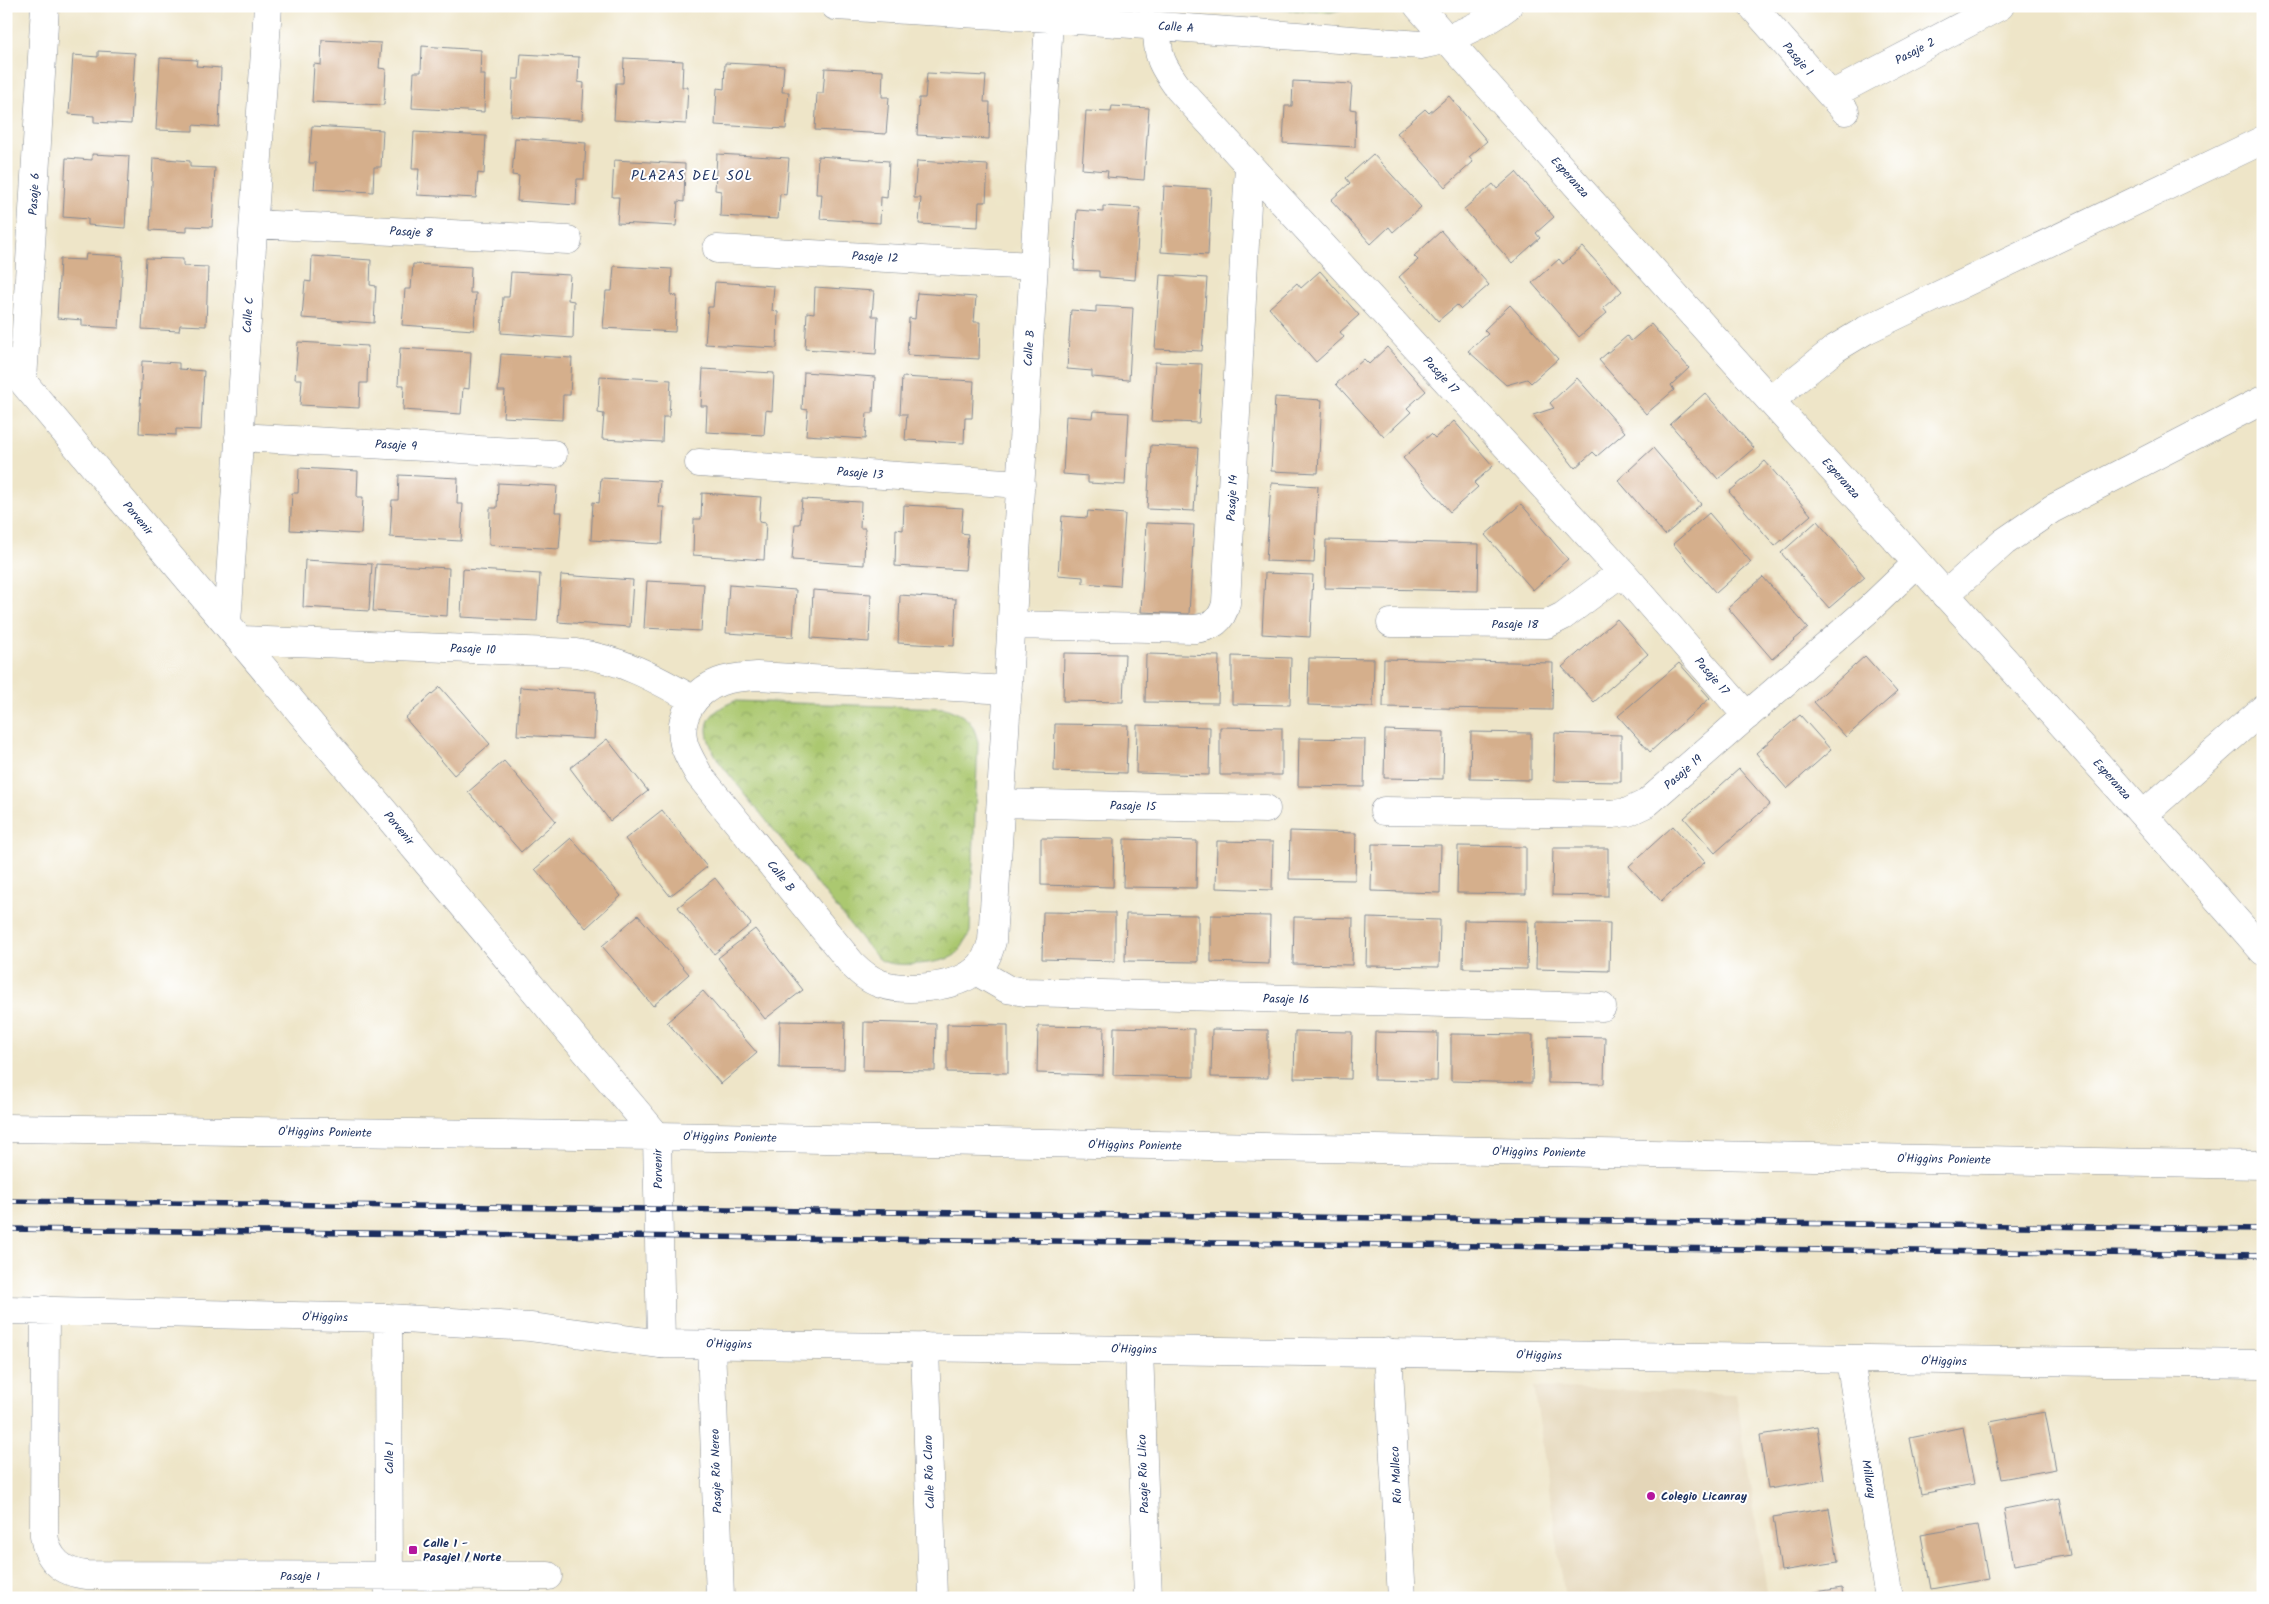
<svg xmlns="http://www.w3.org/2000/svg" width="2269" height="1604" viewBox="0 0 2269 1604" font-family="Kalam,sans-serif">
<defs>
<pattern id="park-crowns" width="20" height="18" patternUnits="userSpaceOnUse" patternTransform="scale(1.25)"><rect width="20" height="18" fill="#abc86f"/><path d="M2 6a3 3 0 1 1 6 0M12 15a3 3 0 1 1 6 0" fill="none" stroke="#8aa35e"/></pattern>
</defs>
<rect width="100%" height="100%" fill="#fff"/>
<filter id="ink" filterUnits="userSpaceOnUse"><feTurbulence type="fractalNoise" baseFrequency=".02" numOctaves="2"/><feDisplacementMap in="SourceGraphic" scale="10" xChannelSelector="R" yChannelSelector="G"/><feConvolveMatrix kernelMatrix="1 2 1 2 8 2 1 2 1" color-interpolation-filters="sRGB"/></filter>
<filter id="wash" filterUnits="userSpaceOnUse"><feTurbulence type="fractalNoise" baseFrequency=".0096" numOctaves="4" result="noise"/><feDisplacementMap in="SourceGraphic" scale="20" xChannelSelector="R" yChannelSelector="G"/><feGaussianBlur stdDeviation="1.12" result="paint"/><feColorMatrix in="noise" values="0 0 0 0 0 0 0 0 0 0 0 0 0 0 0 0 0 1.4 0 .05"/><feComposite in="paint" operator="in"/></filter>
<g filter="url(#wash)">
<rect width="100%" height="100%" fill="#eee5c8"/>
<path fill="#e4d6b8" d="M1534,1387L1736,1394L1768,1598H1565Z"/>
<path fill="url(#park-crowns)" stroke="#637c66" d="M1207,6H1355L1331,12Z
M735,701L945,708C966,716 973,720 978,743L970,932C966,940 962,949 955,955C943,964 899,967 885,962C880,961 876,955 872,952L720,763C703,735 698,715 735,701Z"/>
<g id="blocks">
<path fill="#d5af8c" d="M6,25H10L8,67H6Z
M322,40L381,43L379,68L386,69L384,105L312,102L314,64L321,65Z
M422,46L481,50L480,75H485L484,112L412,108L414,72H421Z
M98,51L135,53L131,124L94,122V116L69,114L73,55L98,57Z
M521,54L579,57L578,82L584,83L582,120L511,116L513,79H519Z
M160,58L197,60L196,66L221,68L219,127L193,125V131L156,130Z
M624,58L683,61L682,87H688L686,124L614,120L616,83H623Z
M725,63L784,66L782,92H789L786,129L715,125L717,88L724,89Z
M825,68L883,71L882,97H889L886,134L815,130L817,93H823Z
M927,73L986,76L984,102H990L989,139L917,135L919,98H925Z
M1293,81L1352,84L1350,109L1356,110L1355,147L1283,143L1285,106H1292Z
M1449,96L1487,141L1469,157L1473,162L1445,187L1397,133L1425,109L1429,113Z
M1112,106L1149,108L1144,180L1107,177L1108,171L1082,169L1086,111L1111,112Z
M312,126L383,130L381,167H374L373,192L314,189L316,163H309Z
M414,132L486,136L484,174L478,173L476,198L417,195L419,169H412Z
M515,138L586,143L584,179H577L576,205L517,201L519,176L512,175Z
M92,154L129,156L125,228L88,225V219L63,217L66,158L92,160Z
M717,154L789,158L786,195L780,194L778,219L720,216L721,191L715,190Z
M1373,154L1421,207L1393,232L1389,227L1371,244L1331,200L1350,183L1346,178Z
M818,156L889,161L887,198L881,197L880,223L820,219L822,194H816Z
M153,158L190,161V167L215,168L212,227L187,226V232L150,230Z
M614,160L685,164L684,202L678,201L676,226L617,223L619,197H612Z
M917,161L988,165L986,202H979L978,227L919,224L921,198H914Z
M1516,172L1554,217L1536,233L1540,238L1512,263L1464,209L1493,184L1497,189Z
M1164,186L1211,189L1208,255L1161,252Z
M1103,206L1140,208L1135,280L1099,277V271L1074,270L1077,210L1103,212Z
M1441,231L1489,285L1461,309L1457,305L1438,321L1399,277L1418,260L1414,256Z
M1583,247L1622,291L1603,308L1607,313L1579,337L1532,283L1559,259L1563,264Z
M86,254L123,256L119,328L82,326V320L57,318L60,259L85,260Z
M312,256L371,260L370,285L376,286L374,323L302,318L305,281L311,282Z
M146,258L183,259V266L208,267L206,326L180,325L179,331L142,329Z
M413,264L471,267L470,293H476L474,330L402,325L405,289H411Z
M614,266L672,269L671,295L677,296L675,332L603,328L606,291H612Z
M1320,271L1359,315L1340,332L1344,337L1316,362L1269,308L1297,283L1301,288Z
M511,272L570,275L568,300L574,301L573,338L501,333L503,297H509Z
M1160,275L1207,278L1202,351L1155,349Z
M715,282L774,286L772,311L778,312L777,348L705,344L708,307H713Z
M815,287L874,291L872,316H878L876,354L805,349L807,312L814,313Z
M917,293L976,297L974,322H980L979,359L907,355L909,318L915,319Z
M1510,305L1558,359L1531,383L1527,379L1506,385L1468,351L1488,334L1484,330Z
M1096,306L1133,308L1129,380L1092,377V371L1067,369L1071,310L1096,312Z
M1651,324L1689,368L1671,385L1674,390L1646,414L1599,360L1627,336L1631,341Z
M298,342L368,346L367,383H360L359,408L300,405L302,379H295Z
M1387,347L1426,391L1407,408L1411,412L1384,437L1336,384L1364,359L1369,364Z
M400,348L471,352L469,389L463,388L461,414L403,410L404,385H398Z
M501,354L572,358L570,395H563L562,420L503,417L505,391H498Z
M142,361L179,363V369L204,371L201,430L176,429V435L139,433Z
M1155,362L1202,364L1199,423L1151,421Z
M703,369L774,373L772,411L766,410L764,435L706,432L707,406H701Z
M804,372L875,377L873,413H867L865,439L806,435L808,410L802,409Z
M600,376L671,380L669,417H663L662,442L602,439L604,414L598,413Z
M902,377L974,381L972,418H965L964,443L905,440L907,414H900Z
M1577,378L1625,432L1597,456L1593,452L1575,468L1533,415L1554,408L1550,403Z
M1705,393L1754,448L1718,479L1670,424Z
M1275,397L1322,400L1318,473L1271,471Z
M1093,411L1129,413L1125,485L1088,483V476L1063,474L1066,416L1092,418Z
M1454,421L1493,466L1474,483L1478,487L1450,512L1403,458L1431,434L1435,438Z
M1151,445L1198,448L1194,511L1147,509Z
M1653,448L1701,504L1665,535L1618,480Z
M1765,461L1811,515L1775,546L1729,492Z
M299,468L358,471L357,497H363L361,534L290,530L292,493H298Z
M399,475L458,478L457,504H463L461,541L390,537L392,500H398Z
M601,478L660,481L658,507H664L662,544L591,540L593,502L599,503Z
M498,483L557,486L555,512H562L559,549L489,545L490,508H497Z
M1271,483L1318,486L1314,563L1266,561Z
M702,493L761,497L759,522L766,523L764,560L693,555L694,519H701Z
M802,499L861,502L860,528H865L864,565L792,560L795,524H800Z
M1521,504L1568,559L1533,590L1485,535Z
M904,505L963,508L961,533L968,534L965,570L895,566L896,529L903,530Z
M1088,511L1125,514L1120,586L1083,583V577L1058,575L1062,516L1087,518Z
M1709,513L1751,562L1716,593L1673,544Z
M1817,521L1865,577L1829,608L1781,553Z
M1146,523L1194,525L1189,614L1141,612Z
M1326,540L1479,544L1478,591L1325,588Z
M305,560L372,564L369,611L303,607Z
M376,564L449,568L447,616L373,611Z
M463,569L540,574L537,621L461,617Z
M1265,573L1313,575L1310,637L1262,634Z
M561,575L633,580L630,627L558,622Z
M1763,577L1808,628L1772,659L1728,608Z
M647,581L704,584L701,631L644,628Z
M729,585L796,590L793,637L726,633Z
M813,590L871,594L869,642L811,638Z
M900,595L956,599L954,646L898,643Z
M1617,619L1648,654L1594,702L1562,667Z
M1064,653L1125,654L1123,702L1063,701Z
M1146,654L1219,656L1218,703L1145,702Z
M1232,656L1291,658L1290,705L1232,704Z
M1865,656L1897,692L1846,737L1814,702Z
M1309,658L1374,659L1373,707L1308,705Z
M1384,659L1553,663L1552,710L1383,707Z
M1679,663L1710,698L1650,752L1618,716Z
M440,687L490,744L454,775L405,718Z
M520,687L596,692L594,739L517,735Z
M1800,715L1831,750L1787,789L1756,753Z
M1055,724L1128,725L1126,773L1054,771Z
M1137,725L1210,727L1209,775L1136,773Z
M1220,727L1282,728V775H1220Z
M1385,730L1444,732L1443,779L1384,778Z
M1471,732L1531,733V780L1470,779Z
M1555,733L1621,735V782L1554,781Z
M1299,738L1365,739L1364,787L1298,786Z
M607,739L648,791L610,821L570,768Z
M504,761L556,821L521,852L468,792Z
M1739,769L1770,804L1715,853L1684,818Z
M662,810L707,867L670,896L625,839Z
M1673,826L1705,862L1661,901L1629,866Z
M1290,831L1356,833L1355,880L1289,879Z
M571,838L621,896L586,928L535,869Z
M1041,838L1114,839L1113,887L1041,885Z
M1124,839L1197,841L1196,888L1123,887Z
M1217,841L1273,842L1272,890L1216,888Z
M1372,844L1441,845L1440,893L1371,891Z
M1458,846L1526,847V894L1457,893Z
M1553,848H1608V896L1552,895Z
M715,878L751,924L714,954L678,907Z
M1043,912L1115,913V961L1042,959Z
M1126,914L1198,915V962L1125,961Z
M638,915L689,974L653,1006L602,946Z
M1211,915L1270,916L1269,964L1211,962Z
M1294,917L1353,918L1352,965L1293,964Z
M1367,918L1440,920L1439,967L1366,966Z
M1464,920L1528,921L1527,969L1463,968Z
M1537,922L1610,923L1609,971L1536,969Z
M755,929L803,990L765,1019L718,958Z
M703,991L757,1053L721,1084L667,1022Z
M780,1021L845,1022L844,1069L779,1068Z
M864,1022L936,1024L935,1071L863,1070Z
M947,1024L1008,1025V1073L947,1072Z
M1038,1026L1104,1027L1103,1075L1037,1073Z
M1114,1027L1194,1029V1077L1113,1075Z
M1212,1029L1268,1030V1078L1211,1077Z
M1295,1031L1352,1032L1351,1079L1294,1078Z
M1375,1032L1438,1033L1437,1081L1374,1080Z
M1451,1034L1533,1035L1532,1083L1451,1081Z
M1548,1036L1605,1037L1604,1084L1548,1083Z
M2045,1412L2056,1469L2001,1479L1990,1422Z
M1817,1426L1825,1480L1768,1489L1760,1435Z
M1963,1427L1974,1484L1921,1494L1910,1438Z
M2059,1498L2070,1555L2014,1565L2004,1509Z
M1829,1508L1838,1562L1781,1571L1773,1517Z
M1978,1525L1988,1579L1931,1589L1921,1535Z
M1842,1588L1843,1598H1783V1597Z"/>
</g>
</g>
<g filter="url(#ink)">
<use href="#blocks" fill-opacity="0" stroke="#848a93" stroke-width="1"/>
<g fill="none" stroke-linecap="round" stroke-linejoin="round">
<g stroke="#848a93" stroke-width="29">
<path id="minor" d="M835,6L1049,18L1421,45C1452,39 1483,25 1508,6
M1752,6L1845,111
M1157,26C1157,57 1161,64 1179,89L1622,572L1747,716
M1831,95L2000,6
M254,224L568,240
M717,249L1034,266
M6,362L657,1136
M23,381L45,6
M1771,400L1836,348L1866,330L2263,140
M239,437L553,454
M699,463L1021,484
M1945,595L2004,542L2052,509L2263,400
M227,623L268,6
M1391,623L1547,624L1563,616L1622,572
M1012,625L1195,629C1212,627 1222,621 1226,603L1249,166
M242,640L576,653C623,660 653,677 694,700
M1008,690L757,676C744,677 731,677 719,682C694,692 677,717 684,744C687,755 694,765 699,775L852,964C861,973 869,980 881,984C905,992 955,988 975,971C985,964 989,952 992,941L1050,6
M1001,803L1266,809
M1384,811L1613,814L1628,812L1647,803L1869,609L1916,564
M2144,814L2263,709
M976,971L1007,989L1025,992L1602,1007
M6,1310L388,1318L530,1327L661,1344
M45,1310L44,1535C47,1559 62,1573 87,1575L548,1576
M388,1318L389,1598
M711,1344L720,1598
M925,1347L933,1598
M1139,1350L1148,1598
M1388,1352L1402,1598
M1850,1360L1889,1598"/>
</g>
<g stroke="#848a93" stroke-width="29">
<path id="tertiary" d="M1418,6C1696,324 1985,632 2263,951
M6,1128L657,1136L2263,1165
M657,1136L661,1344L2263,1364"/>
</g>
<use href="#minor" stroke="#fff" stroke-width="28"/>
<use href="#tertiary" stroke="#fff" stroke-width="28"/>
<g stroke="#1b2f5e" stroke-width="5.5">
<path id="rail" d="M6,1201L2263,1229
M6,1229L2263,1255"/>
</g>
<use href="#rail" stroke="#fff" stroke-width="4" stroke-dasharray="11" stroke-linecap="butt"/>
</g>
</g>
<g fill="#b5179e" stroke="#fff" stroke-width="2">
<circle cx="1651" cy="1496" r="5"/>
<rect x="408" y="1545" width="10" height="10" rx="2.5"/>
</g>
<g text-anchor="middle" stroke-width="4" stroke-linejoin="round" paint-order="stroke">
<g font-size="12" fill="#1b2f5e" stroke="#fff">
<text transform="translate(1176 27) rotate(4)" y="4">Calle A</text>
<text transform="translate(1915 51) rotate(-28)" y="4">Pasaje 2</text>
<text transform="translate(1798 59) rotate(49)" y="4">Pasaje 1</text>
<text transform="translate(1570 177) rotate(48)" y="4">Esperanza</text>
<text transform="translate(34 194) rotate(-87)" y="4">Pasaje 6</text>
<text transform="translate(411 232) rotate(3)" y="4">Pasaje 8</text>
<text transform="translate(875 257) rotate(3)" y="4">Pasaje 12</text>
<text transform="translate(248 315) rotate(-86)" y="4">Calle C</text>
<text transform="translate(1029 348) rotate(-86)" y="4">Calle B</text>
<text transform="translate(1441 375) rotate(47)" y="4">Pasaje 17</text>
<text transform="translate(396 445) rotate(3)" y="4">Pasaje 9</text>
<text transform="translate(860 473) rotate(4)" y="4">Pasaje 13</text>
<text transform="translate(1841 478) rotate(48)" y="4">Esperanza</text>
<text transform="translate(1232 498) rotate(-87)" y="4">Pasaje 14</text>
<text transform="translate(138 518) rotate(50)" y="4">Porvenir</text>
<text x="1515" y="628">Pasaje 18</text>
<text transform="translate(473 649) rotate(2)" y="4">Pasaje 10</text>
<text transform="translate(1712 676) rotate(49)" y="4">Pasaje 17</text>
<text transform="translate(1683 772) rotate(-41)" y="4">Pasaje 19</text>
<text transform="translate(2112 779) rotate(48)" y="4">Esperanza</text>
<text transform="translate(1133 806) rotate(1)" y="4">Pasaje 15</text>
<text transform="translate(399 828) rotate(50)" y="4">Porvenir</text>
<text transform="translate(781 876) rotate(51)" y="4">Calle B</text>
<text transform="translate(1286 999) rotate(1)" y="4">Pasaje 16</text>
<text transform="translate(325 1132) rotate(1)" y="4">O'Higgins Poniente</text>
<text transform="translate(730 1137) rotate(1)" y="4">O'Higgins Poniente</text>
<text transform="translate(1135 1145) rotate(1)" y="4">O'Higgins Poniente</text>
<text transform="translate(1539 1152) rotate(1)" y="4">O'Higgins Poniente</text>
<text transform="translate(1944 1159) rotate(1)" y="4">O'Higgins Poniente</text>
<text transform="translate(658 1169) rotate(-91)" y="4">Porvenir</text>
<text transform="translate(325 1317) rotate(1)" y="4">O'Higgins</text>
<text transform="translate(729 1344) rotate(1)" y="4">O'Higgins</text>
<text transform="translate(1134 1349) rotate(1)" y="4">O'Higgins</text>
<text transform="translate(1539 1355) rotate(1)" y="4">O'Higgins</text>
<text transform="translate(1944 1361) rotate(1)" y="4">O'Higgins</text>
<text transform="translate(389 1458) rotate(-90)" y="4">Calle 1</text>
<text transform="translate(716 1471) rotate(-92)" y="4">Pasaje Río Nereo</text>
<text transform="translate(929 1472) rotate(-92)" y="4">Calle Río Claro</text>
<text transform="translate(1143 1474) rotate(-92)" y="4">Pasaje Río Llico</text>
<text transform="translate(1396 1475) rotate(-93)" y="4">Río Malleco</text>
<text transform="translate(1869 1479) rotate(81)" y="4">Millaray</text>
<text x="300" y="1580">Pasaje 1</text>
</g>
<g font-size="12" font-weight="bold" fill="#1b2f5e" stroke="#fff" text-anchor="start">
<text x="1661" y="1500">Colegio Licanray</text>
<text x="423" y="1547">Calle 1 -<tspan x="423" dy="14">Pasaje1 / Norte</tspan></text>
</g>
<g font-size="14" letter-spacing="1" fill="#1b2f5e" stroke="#fff">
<text x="692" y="180">PLAZAS DEL SOL</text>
</g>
</g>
<rect width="2269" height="1604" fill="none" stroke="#fff" stroke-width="25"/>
</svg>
